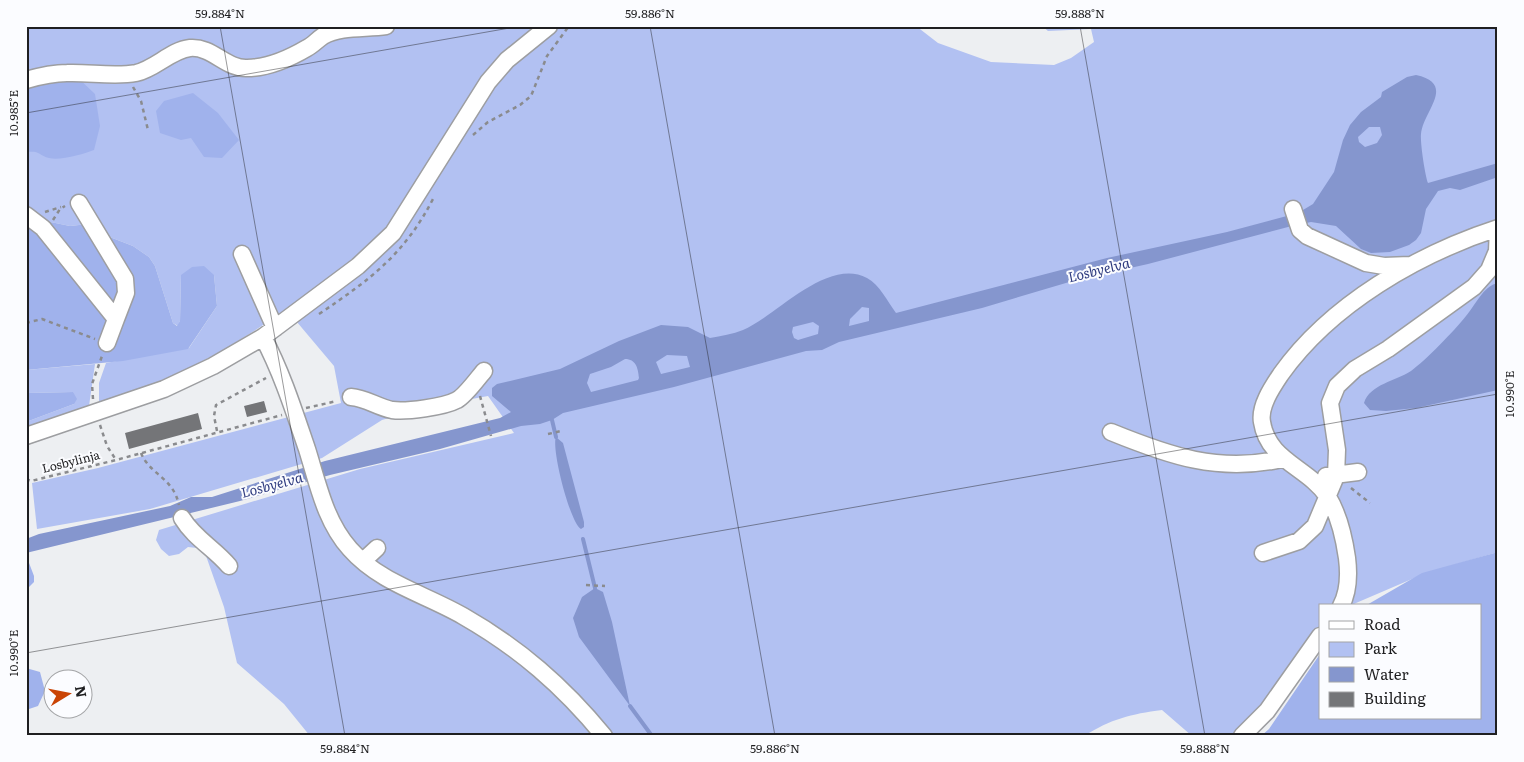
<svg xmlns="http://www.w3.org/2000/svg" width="1524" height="762" viewBox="0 0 1524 762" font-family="Literata,serif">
<rect width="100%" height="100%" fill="#edeff2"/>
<path fill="#b2c1f2" d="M26,26H916L938,43L991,62L1054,65L1071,58L1094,42L1091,29L1048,31L1042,26H1498V552L1426,573L1349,606H1320V629L1256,719L1236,736H1192L1162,710C1131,714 1111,719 1084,736H310L284,704L237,663L224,607L205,553L197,548L188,547L179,554L169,556L161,549L156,540L159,530L360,469L514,433L488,396L423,408L382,420L322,458L150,509L37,529L32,483L98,468L341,403L334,366L286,309C238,344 188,372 131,392C122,395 109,402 99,402V383L106,363L189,348L217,306L214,275H181L180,321L178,326L173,323L155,266L149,257L133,246L102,234L88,224L70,226L41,220L26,228Z
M95,364L89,406L26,428V422L74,404L73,392L26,393V370Z"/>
<path fill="#a0b2ec" d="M76,76L95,94L100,126L94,150C84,154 60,161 49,158C37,155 42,151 26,152V83Z
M193,93L218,113L239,140L222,158L204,157L191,138L181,140L160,133L156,111L164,101Z
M41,220L70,226L88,224L102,234L133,246L149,257L155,266L173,323L177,326L180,321L181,275L192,267L204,266L214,275L217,306L188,349L123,361L26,370V228Z
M73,392L77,399L74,404L26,422V393Z
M1498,552V736H1261L1269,729L1320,654V718H1480V606H1365L1422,573Z
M26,555L34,576V582L26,590Z
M26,668L40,672L45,691L38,706L26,710Z"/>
<path fill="#8596ce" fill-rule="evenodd" d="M1416,75C1457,84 1423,111 1421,134C1420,142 1425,175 1428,183L1498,163V177L1460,190L1450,188L1438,191L1426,209L1421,233L1416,240L1409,245L1390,252L1371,253L1361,249L1336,226L1311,222L1288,227L1148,264L1076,280L982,308L839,342L822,350L806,351L674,387L563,413L552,420L540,424L521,426L440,449L330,475L240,501L26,553V539L39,534L170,506L191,497H212L325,461L500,418L511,412L492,396V388L497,384L560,369L619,341L661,325L688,327L710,338C721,336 733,334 743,330C775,317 827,257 867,278C880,285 887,301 896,313L1107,258L1227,232L1298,213L1313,204L1334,172L1343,140L1350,125L1361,112L1381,97L1382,92L1407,77ZM1369,127H1380L1382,135L1377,143L1365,147L1359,142L1358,137ZM862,307L869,308V321L849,326L850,319ZM813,322L819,326L818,334L798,340L794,338L792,332L793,327ZM667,355L687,356L690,367L661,374L656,362ZM625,359C636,359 638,368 639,378L638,380L591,392L587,383L590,374L611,367Z
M1498,283V390L1416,408L1386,411L1370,410L1364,403C1370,384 1396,381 1411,371C1426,360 1454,331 1466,316C1475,306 1483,286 1498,283Z
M556,437L563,443L584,522V527L581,529C570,523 551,448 556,437Z
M595,588L603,592L612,622L630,706L579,637L573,618L582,597Z"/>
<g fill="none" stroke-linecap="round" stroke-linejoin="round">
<path stroke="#8596ce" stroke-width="4" d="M552,420L556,437
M583,539L595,588
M630,706L652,736"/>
</g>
<path fill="#747578" d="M264,401L267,412L247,417L244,406Z
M198,413L202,429L129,449L125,433Z"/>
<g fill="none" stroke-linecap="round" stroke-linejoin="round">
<g stroke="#9d9ea1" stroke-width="19">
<path id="minor" d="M26,80C40,76 53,73 67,73C89,72 114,77 136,73C155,69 171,50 190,48C212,46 226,69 247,68C267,68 290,58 307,48C313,45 317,40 323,36C340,26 366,29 386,26
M79,203L125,279L126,293L116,319
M1293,209L1300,230L1307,236L1366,263L1384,266L1410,265
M26,215L43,228L116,319L107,343
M242,254L275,328
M263,337C282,373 294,411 307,449C318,484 325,521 350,549C380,583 425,594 463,616C519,648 563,686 604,736
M351,397C366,398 377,407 392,410C406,412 444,407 457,400C465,396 478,378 484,371
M1111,432C1170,456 1218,473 1282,459
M26,436L164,389L213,366L263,337L358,266L393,233L488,82L507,60L549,26
M1326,476L1358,472
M182,518C194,538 215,549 229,566
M1263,553L1299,541L1315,526L1336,476L1337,450L1330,403L1337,386L1355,369L1388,349L1474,287L1489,270L1497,251L1498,228C1418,254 1331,304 1281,374C1273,386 1259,406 1262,422C1268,461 1308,467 1328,497C1339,515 1344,537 1347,558C1349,574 1349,591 1341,606
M363,561L377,548
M1242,736L1267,711L1320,636"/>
</g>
<path stroke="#8a8b8e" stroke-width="2.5" stroke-dasharray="4 4" stroke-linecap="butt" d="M133,87L141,101L148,130
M473,135L488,122L520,105L531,96L547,56L569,26
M45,212L61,207
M53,220L60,209L65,206
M319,314C371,279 405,254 434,197
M26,323L42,319L95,339
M480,396L491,436
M93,399L92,384L102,356
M306,408L337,401
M100,425L107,446L116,460
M217,431L214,416L216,405L266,378
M548,434L561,431
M141,453C150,475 173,477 179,505
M26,479L31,481L116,460L282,415
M1351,488L1370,503
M586,585L605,586"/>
<use href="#minor" stroke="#fff" stroke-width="16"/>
</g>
<path fill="none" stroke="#1f1f21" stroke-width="1" stroke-opacity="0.45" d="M220,26L345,736M650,26L775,736M1080,26L1205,736M26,113L521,26M26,653L1498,394"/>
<g text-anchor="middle" stroke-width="4" stroke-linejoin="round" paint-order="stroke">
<g font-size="12" fill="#1f1f21" stroke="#fbfcff">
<text transform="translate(71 462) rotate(-14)" y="4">Losbylinja</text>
</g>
<g font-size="14" font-style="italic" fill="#2e3b7f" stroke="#fbfcff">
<text transform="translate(1099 270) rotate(-14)" y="5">Losbyelva</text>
<text transform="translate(272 485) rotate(-15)" y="5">Losbyelva</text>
</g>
</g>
<rect width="1524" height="762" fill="none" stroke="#fbfcff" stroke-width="55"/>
<rect x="1319" y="604" width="162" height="115" fill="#fbfcff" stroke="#a3a4a6"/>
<rect x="1329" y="621" width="25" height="8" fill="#ffffff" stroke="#a3a4a6"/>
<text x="1364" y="630" font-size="15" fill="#1f1f21">Road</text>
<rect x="1329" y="642" width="25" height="15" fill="#b2c1f2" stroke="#a3a4a6"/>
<text x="1364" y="654" font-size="15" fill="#1f1f21">Park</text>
<rect x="1329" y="667" width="25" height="15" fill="#8596ce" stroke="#a3a4a6"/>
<text x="1364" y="680" font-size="15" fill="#1f1f21">Water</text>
<rect x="1329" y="692" width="25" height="15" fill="#747578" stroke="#a3a4a6"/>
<text x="1364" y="704" font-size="15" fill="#1f1f21">Building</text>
<g transform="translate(68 694) rotate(80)"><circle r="24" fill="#fbfcff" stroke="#a3a4a6"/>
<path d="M0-4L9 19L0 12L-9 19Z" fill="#ca4405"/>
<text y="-8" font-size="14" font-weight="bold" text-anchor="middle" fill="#1f1f21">N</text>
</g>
<rect x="28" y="28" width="1468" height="706" fill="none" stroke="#1f1f21" stroke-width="2"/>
<g font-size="12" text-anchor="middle" fill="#1f1f21">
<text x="220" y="18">59.884°N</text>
<text x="650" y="18">59.886°N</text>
<text x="1080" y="18">59.888°N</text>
<text transform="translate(14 113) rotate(-90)" y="4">10.985°E</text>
<text transform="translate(1510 394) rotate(-90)" y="4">10.990°E</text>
<text transform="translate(14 653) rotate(-90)" y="4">10.990°E</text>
<text x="345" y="753">59.884°N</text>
<text x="775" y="753">59.886°N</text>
<text x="1205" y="753">59.888°N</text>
</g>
</svg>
